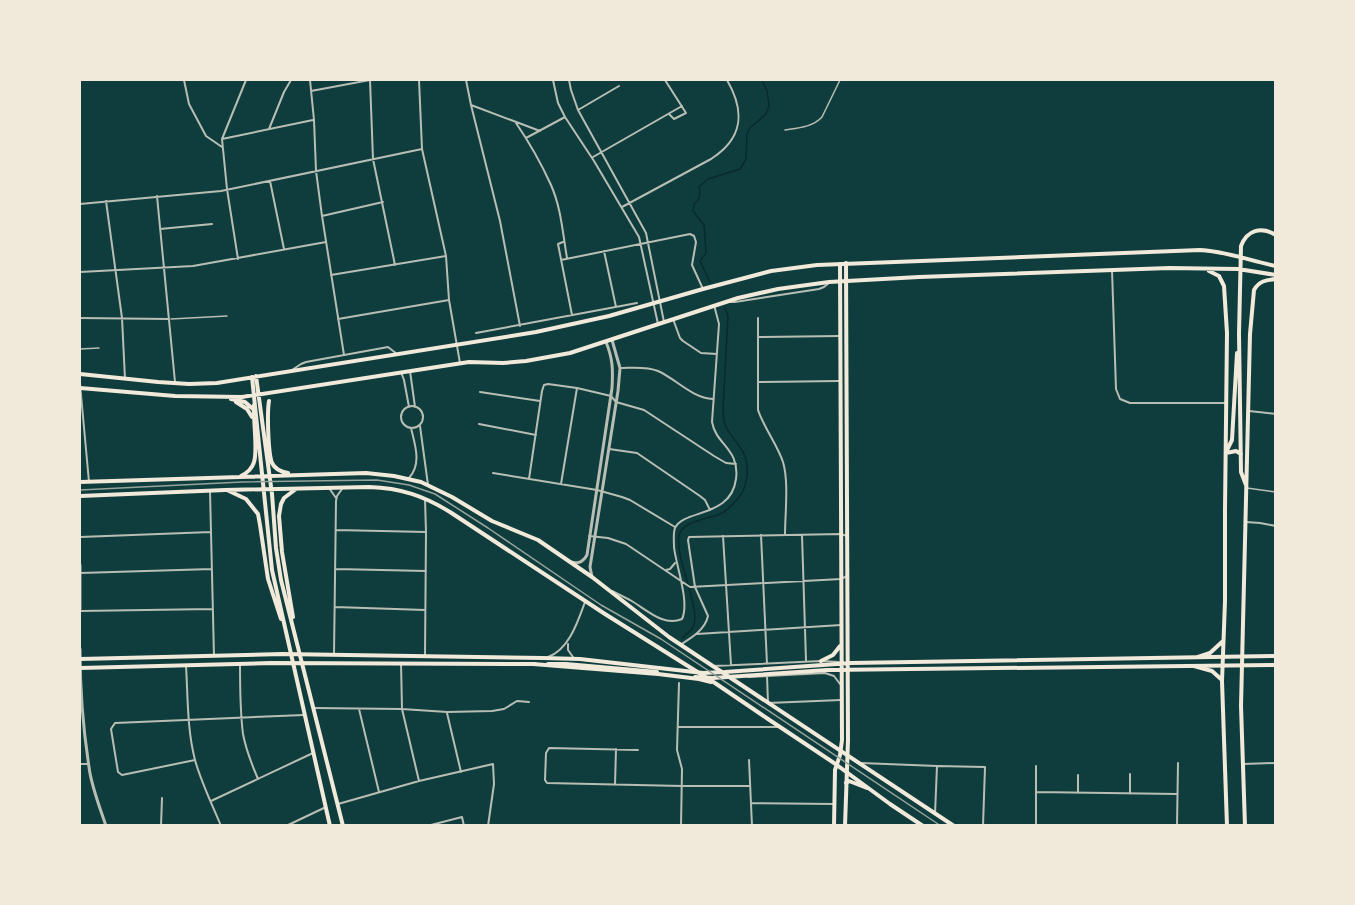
<svg xmlns="http://www.w3.org/2000/svg" width="1355" height="905" viewBox="0 0 1355 905" font-family="'Fira Sans',sans-serif">
<rect width="100%" height="100%" fill="#0f3d3e"/>
<g fill="none" stroke-linecap="round" stroke-linejoin="round">
<path stroke="#0a2a2b" stroke-width="1.5" d="M710,282L700,261L706,253L704,225L693,211L694,204C700,200 701,195 699,187L708,179L740,169L746,159L747,134L750,128L766,114L769,106L767,91L762,80
M682,638C685,635 690,632 692,629C704,613 674,558 679,535C683,520 711,519 722,513C729,509 737,500 742,493C745,488 746,482 747,476C749,450 737,447 726,427C723,422 723,415 723,409L728,316L725,308"/>
<path stroke="#b8beb3" stroke-width="1.5" d="M785,130C798,128 813,127 822,117L840,80"/>
<path stroke="#b8beb3" stroke-width="1.5" d="M171,319L227,316
M80,349L99,348
M1247,488L1276,492"/>
<path stroke="#b8beb3" stroke-width="2" d="M184,80L189,104L206,136L222,147
M310,80L314,120L316,171L322,216L344,355
M370,80L373,159L395,265
M419,80L422,149L446,256L449,300L460,363
M466,80L471,105L500,221L520,326
M553,80L558,103L565,117L594,161L639,237L658,324
M569,80L571,90L578,110L646,233L664,322
M665,80L686,113L674,119L669,114
M311,91L370,80
M471,105L540,131
M578,110L619,86
M516,123C529,142 541,163 551,185C561,207 563,235 567,258
M269,129L284,92L291,80
M526,138L565,117
M222,139L313,120
M593,157L682,106
M270,181L284,249
M157,196L175,382
M106,201L122,318L125,379
M80,204L221,191L422,149
M622,207L711,159C744,138 745,111 727,80
M322,216L383,202
M160,229L212,224
M563,242L558,244L572,315
M604,251L616,307
M238,259L227,189L222,139L246,80
M561,260L690,234L694,236L696,242L692,265L703,289
M1112,270L1116,389L1120,399L1130,403H1226
M80,272L193,266L326,242
M331,275L446,256
M729,302H735L819,289L824,287L829,283
M80,318L169,319
M758,318V410C764,428 777,444 783,462C789,482 785,514 785,535
M338,319L449,300
M673,319L680,338L683,341L701,353L717,354
M476,333L637,303
M758,337L839,336
M620,368C632,368 646,366 658,371C676,379 692,398 713,399
M292,370L301,364L306,362L388,347L397,354
M410,371L415,407
M401,372L404,380L409,407
M758,382L839,381
M80,384L89,482
M480,392L540,401
M401 417a11 11 0 1 1 22 0a11 11 0 1 1-22 0Z
M1249,411L1276,414
M479,424L536,435
M420,426L428,485
M609,449L637,453L700,496L705,500L710,510
M493,473L597,490L622,497L630,500L675,527
M409,478C422,464 415,445 411,428
M529,479L542,391L544,385L548,384L577,388L611,396L616,402L644,410L714,456L726,463L736,464
M561,484L577,388
M329,488L336,498
M210,491L214,656
M1246,522L1260,523L1276,526
M336,530L426,532
M761,535L767,664
M802,535L806,661
M589,536L608,538L626,544L690,587L841,579L847,576
M723,536L731,665
M80,537L211,532
M336,569L426,571
M666,570L670,569L675,563
M80,573L212,569
M612,591C618,594 624,597 630,600C646,609 663,627 682,619C690,602 676,566 674,547C674,541 673,533 675,528C684,509 731,518 736,479C740,449 716,445 712,422L719,324L714,305
M335,607L425,610
M80,611L212,609
M697,634L841,625
M568,644V650L573,657
M680,645C691,638 705,630 708,616L695,587L688,540L689,537L841,534L847,536
M334,654L336,501L337,496L342,489
M425,655L426,532L425,499
M548,657C569,650 578,621 585,602
M401,663L402,709L419,781
M240,664C240,688 240,711 243,734C246,750 252,765 258,779
M186,666C188,698 187,729 195,760C201,782 212,804 221,826
M713,666L821,661L839,662
M767,676L768,703L841,700
M748,677L825,673L834,676L840,684
M679,683L677,750L682,769L681,826
M314,708L402,709L447,712L492,711L504,709L517,701L529,702
M359,709L379,792
M447,713L461,772
M678,727H777
M638,750L549,748L546,753L545,780L547,783L682,786H750
M195,760L122,775L118,772L111,729L115,723L304,715
M749,760L752,826
M861,763L937,766L985,767L983,826
M80,764H89
M1243,764L1276,763
M615,785L616,749
M1036,792L1177,794
M1078,793V775
M1130,794V774
M211,801L313,753
M751,803L834,804
M338,804L419,781L493,764L494,784L488,826
M935,814L937,766
M161,826L162,798
M286,826L326,807
M427,826L462,817L464,826
M1036,826V766
M1177,826L1178,763"/>
<path stroke="#b8beb3" stroke-width="3" d="M571,562C579,564 583,562 587,555L612,388C613,370 613,359 606,342
M80,565V609
M592,577L590,567L618,391L620,368L612,340
M80,649C80,689 83,728 89,767C91,785 100,808 106,826"/>
<path stroke="#f1e9da" stroke-width="4" d="M80,659L282,654L543,658L580,659L703,673L725,672L851,663L1276,656
M821,661L833,655L840,646
M548,664H566L657,672
M80,668L271,663L535,664
M695,677L713,678L827,670L1276,665
M834,826L835,770L840,755L842,740L840,264
M845,826L848,740L846,263"/>
<path stroke="#f1e9da" stroke-width="4" d="M1209,271L1219,276L1224,286L1227,333L1225,509V601L1222,681L1227,826
M80,374L158,382L189,384L217,383L536,332L609,316L703,289L771,271L817,265L1200,250C1226,251 1250,261 1276,266
M256,376L272,494L276,548L281,580L343,826
M252,377L272,570L330,826
M80,388L175,396L242,397L469,362L503,363L526,361L570,353L738,298L778,289L829,282L919,277L1169,268L1238,269L1276,275
M231,399L245,402L253,409
M269,401C267,412 268,453 272,463C275,469 281,472 288,473
M236,402L247,409L252,417
M1226,452L1232,440L1237,353
M1226,453L1236,451L1241,454
M241,476C247,473 252,469 254,462C258,451 253,420 254,405
M80,482L366,473L394,476L421,482L452,497L492,521L538,540L592,577L669,637L954,826
M1246,485L1241,472L1239,334L1241,246C1247,230 1261,226 1276,235
M229,491L246,499L258,514L260,525L268,579L281,619
M80,496L225,490L369,487C401,488 424,496 450,512L605,614L715,683L768,719L834,763L890,804L923,826
M293,617L282,552L279,516L281,504L284,498L296,489
M1198,657L1210,653L1223,641
M533,664L658,674L699,679L711,682
M1194,666L1212,671L1222,680
M846,783L849,781L867,788
M1245,826L1241,706L1250,334L1254,290C1259,281 1266,280 1276,279"/>
<path stroke="#97a49c" stroke-width="1.5" d="M80,490L242,482L377,480L409,485L435,494L488,528L601,605L661,639L941,826"/>
</g>
<rect width="1355" height="905" fill="none" stroke="#f1e9da" stroke-width="162"/>
</svg>
